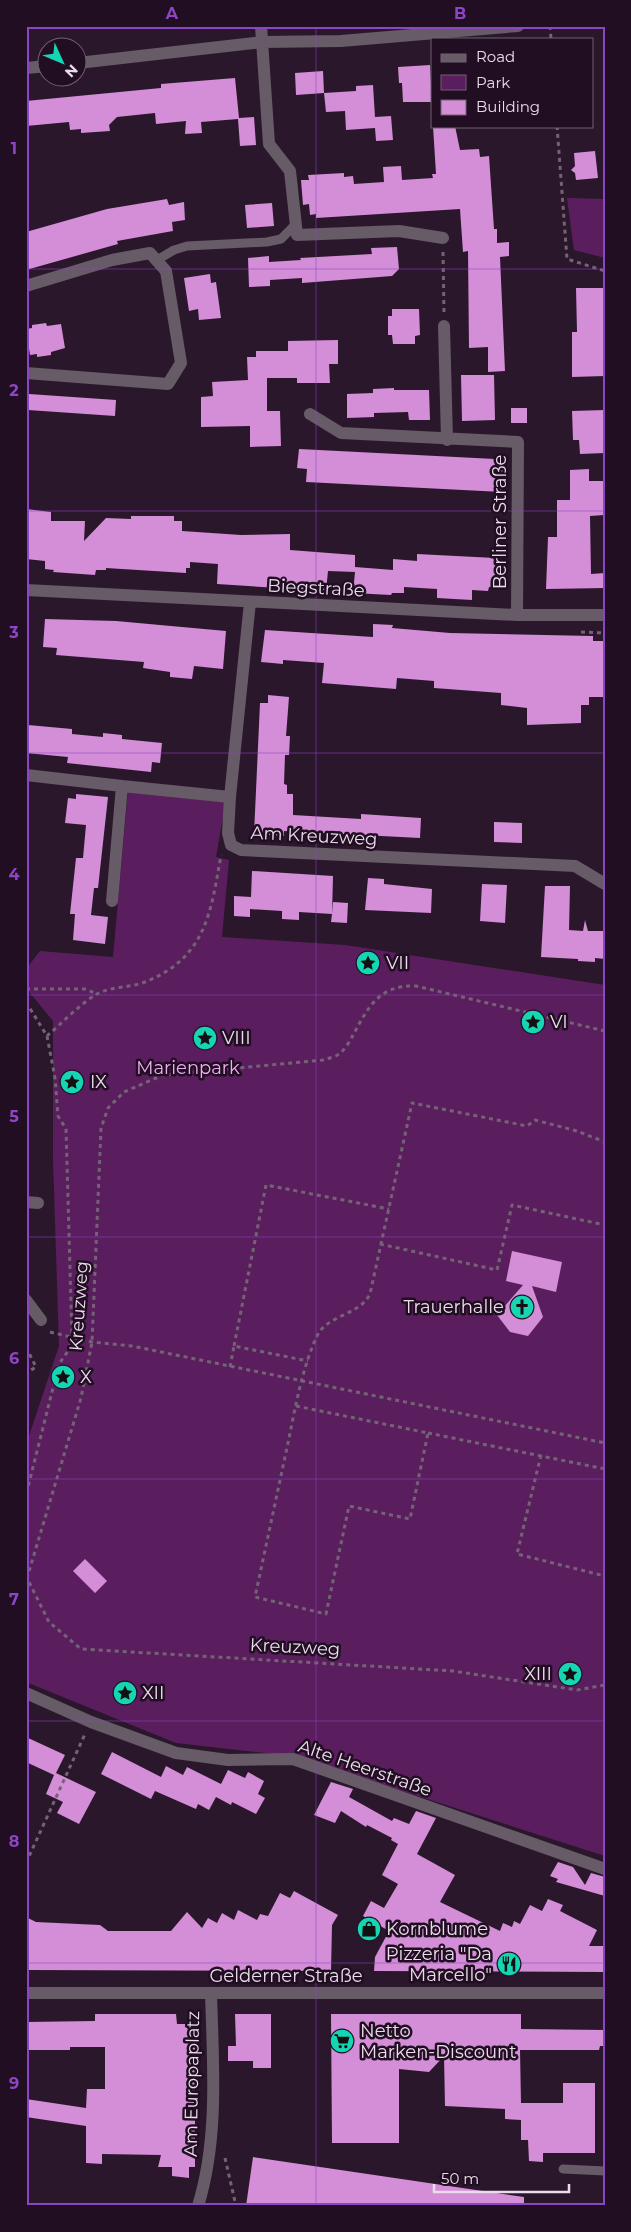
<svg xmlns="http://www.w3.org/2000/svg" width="631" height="2232" viewBox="0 0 631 2232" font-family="Montserrat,sans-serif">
<rect width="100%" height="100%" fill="#2b172c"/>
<path fill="#5a1e5e" d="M567,198L605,199V258L574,250Z
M128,791L226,799L216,857L229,860L222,937L345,945L605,985V1856L293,1756L176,1743L26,1682V1445L59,1346L53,1158V1021L26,988V969L40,951L113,957Z"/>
<path fill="#d48dd7" d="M430,65L432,102H403L402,83H399L398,67Z
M323,71L324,93L356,91V86L373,85L375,117L391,116L393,140L376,141L375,128L346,130L345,111L326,112L324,93L296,95L295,73Z
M235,78L239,118L254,117L256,145L240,146L238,119L201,122L202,133L185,134L186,121L156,124L155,113L117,117L109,125L110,131L81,133V129L70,130L69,122L26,126V101L161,88V84Z
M433,126H455L460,150L479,149L480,157L489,156L494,229H497V243L509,242V256L500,257L505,371L488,372V347L469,348L468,251L463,252L460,209L316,218V214L310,215L309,204L303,205L301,180H309L308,175L344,173V177L353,176L354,184L384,182L383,167L401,166L402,180L433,178L432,174H436Z
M595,151L598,178L576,180L575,173L571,170L575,166L574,153Z
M167,199L169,205L184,202L185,220L172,222L173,231L117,241L118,244L26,270V232L107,209Z
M272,203L274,226L247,228L245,205Z
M397,247L399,269L392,276L302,283V278L270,280V286L249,287L248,258L269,256V262L301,260L300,258L372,254L371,248Z
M210,274L211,283L216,282L221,318L199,320L198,309L189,311L184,278Z
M576,288H605V376L572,377V332H577Z
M392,309H419L420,335L415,336V344H393L392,335H388V316H392Z
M46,323L47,326L61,324L65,348L51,352V355L37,357V354L30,355L26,329L32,328V325Z
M338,340V364H329L330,383H297V378H267V411H280L281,446L250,447V426L201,427V397L213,396L212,382L248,380L247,357H256V351H288V341Z
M461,375H494L495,420L462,421Z
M394,388V390H429L430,420H409L408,412L374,413V417L347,418V394L373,393V389Z
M29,394L116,400L115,416L28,410Z
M511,408H527V423H511Z
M605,410V453L580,454L579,440H573L572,411Z
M299,449L495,459V470H503L502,492L306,482L307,469L297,468Z
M589,469V481H605L604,515L590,516L591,574L605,573V588L546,589L548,537H557V500H570V470Z
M26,509L51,512V521H85L84,541L106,518L131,519V516H174V521H182V531L241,535L290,534V550L355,555V569V567L393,570V559L417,561V554L495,558V565H506V586L489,587L488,591L472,590V600L437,598V589L404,587V593H392L391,595L353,593L355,572L328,571L326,591L217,584L218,564L190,562V568H186V573L106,568V570H96L95,575L53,572L54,570L45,569V561L26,559Z
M45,619L116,621L226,631L223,669L194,666L192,679L170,677V672L143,668L144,662L56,655L57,648L43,647Z
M373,624L393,625L392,628L450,633L593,636V641H605L603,697H589V705H581V723L527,725V708L501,705V693L434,688V681L397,678L396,689L322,683L324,663L283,660V664L261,662L265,630L373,637Z
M268,695L289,697L286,736H290L289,755H285L284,784L287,785V794H293V815L361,819V814L421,818L420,838L284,831V836L254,834L260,703H268Z
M28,725L72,729V734L103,737V733L122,735V739L162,743L160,763L152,762L151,772L67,763L68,757L26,753Z
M76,794L108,797L98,888H94L91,915L108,917L105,944L73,940L75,914H70L76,858H83L86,825L65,823L68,798L76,799Z
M494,822L522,823V843L494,842Z
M252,871L333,876L332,914L333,902L348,903L347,923L331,922L332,914L299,912V920L282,919V911L250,909V917L234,916V896L251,897Z
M368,878L384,879V884L432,889L431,913L365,910Z
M482,884L507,885L505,923L480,921Z
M545,886H570L569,930L583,931L585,920L588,931H605V959L595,958V962L578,961V959L541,957Z
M512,1251L562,1262L556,1292L532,1286L543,1317L528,1336L510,1332L497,1315L523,1285L506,1281Z
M85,1559L107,1581L95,1593L73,1571Z
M26,1737L65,1755L56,1773L96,1792L79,1824L57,1813L63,1802L46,1794L54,1775L26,1762Z
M112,1752L161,1777L166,1766L183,1775L187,1767L221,1784L228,1770L245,1778L248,1772L264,1781L258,1794L265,1798L256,1814L232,1802L231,1805L216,1797L209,1810L198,1804L196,1809L155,1791L151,1799L101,1774Z
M331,1782L353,1789L349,1797L392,1821L394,1818L409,1824L416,1811L436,1818L417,1854L455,1875L440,1902L500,1931L503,1923L512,1927L514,1921L520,1924L530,1905L542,1911L548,1899L563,1905L560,1911L597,1930L589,1946H605V1972L374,1971L375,1957L389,1931L363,1916L371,1901L384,1908L398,1884L382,1875L398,1844L391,1840L392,1838L367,1825L366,1827L341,1811L335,1823L314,1815Z
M558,1862L573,1867L585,1885L591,1873L605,1877V1896L556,1882L558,1879L550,1876Z
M294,1891L338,1915L332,1925L331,1971L26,1970V1917L36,1922L100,1925L108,1931H171L187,1912L202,1928L208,1918L217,1923L222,1913L234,1920L238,1910L257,1920L260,1914L268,1916L280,1893L290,1898Z
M95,2014H176L177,2024H185V2027L195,2026V2167H189V2178L172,2176V2167H158L161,2155L102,2154V2164L86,2163V2126L26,2117V2099L86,2108L87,2089H105V2047H70V2050H26V2022L95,2021Z
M235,2014H271V2068H253V2061H228V2046H236Z
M331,2014H521V2029L605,2030V2046H600L599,2050H520L521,2103H563V2083H595V2153H543V2162L529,2161L528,2140H521V2120L505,2119V2109L445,2106L444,2056L429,2072L399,2069V2143H332Z
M253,2157L524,2197V2206H246Z"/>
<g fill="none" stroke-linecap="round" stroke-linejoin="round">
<path stroke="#746375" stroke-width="3" stroke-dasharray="4 4" stroke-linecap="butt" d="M550,26L551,39
M557,126L567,259L605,271
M443,252L444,313
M581,632L605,633
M26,989H85L97,994
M26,1002L47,1036L55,1078L58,1116L66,1129L72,1338L68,1351L59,1364L26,1495
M605,1031L416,986C379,985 369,1006 353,1035C350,1041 345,1050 339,1054C335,1057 329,1058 324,1060L163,1075L124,1092L108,1108L101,1128L92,1342L81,1398L27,1578L49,1622L81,1649L453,1671L577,1690L605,1685
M47,1036C62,1023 80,1004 97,994C112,986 130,988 145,982C206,958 211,912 221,855
M380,1244L497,1270L512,1205L605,1225
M50,1332L92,1342L132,1346L605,1443
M234,1346L266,1185L389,1209
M26,1347L36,1367L31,1370L26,1365
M230,1367L234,1346L308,1361
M296,1406L428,1433L410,1519L349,1506L326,1614L255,1597C266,1546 277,1494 288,1443C295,1409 302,1368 317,1336C328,1314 359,1316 370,1294L412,1103L527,1126L535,1120L577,1131L605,1142
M428,1433L605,1469
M541,1455L517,1554L605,1576
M26,1863L85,1734
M225,2158L236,2206"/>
<path stroke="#665b66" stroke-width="9" d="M157,260L174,250L187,246L267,242L281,239L296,224
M563,2169L605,2171"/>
<path stroke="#665b66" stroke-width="12" d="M261,26L269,144L290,171L297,235L399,231L443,238
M78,63L262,42L341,41L518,26
M26,68L48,66
M26,286L112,260L150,253L166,271L181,363L168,384L26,373
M444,326L447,440
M310,414L341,433L518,442L517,615
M26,590L517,615H605
M250,602L230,797L228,833L231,845L241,850L575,866L605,884
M26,775L122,786
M112,901L122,786L230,797
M26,1202L38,1203
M26,1300L41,1320
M26,1693L91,1722L176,1753L228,1760L293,1759L605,1869
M26,1993H605
M198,2206C219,2138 213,2064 211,1993"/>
</g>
<path fill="none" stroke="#8c46c5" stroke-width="1" stroke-opacity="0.55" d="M316,26V2206M26,269H605M26,511H605M26,753H605M26,995H605M26,1237H605M26,1479H605M26,1721H605M26,1963H605"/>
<defs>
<g id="sight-disc" transform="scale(1.25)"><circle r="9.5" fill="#15d5b3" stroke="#210e22"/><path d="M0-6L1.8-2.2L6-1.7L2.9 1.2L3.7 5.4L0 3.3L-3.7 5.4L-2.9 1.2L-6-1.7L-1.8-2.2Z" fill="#111"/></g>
<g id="church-disc" transform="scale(1.25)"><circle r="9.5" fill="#15d5b3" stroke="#210e22"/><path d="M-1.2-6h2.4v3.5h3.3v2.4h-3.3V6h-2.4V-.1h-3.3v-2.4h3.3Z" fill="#111"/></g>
<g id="shop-disc" transform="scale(1.25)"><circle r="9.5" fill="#15d5b3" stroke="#210e22"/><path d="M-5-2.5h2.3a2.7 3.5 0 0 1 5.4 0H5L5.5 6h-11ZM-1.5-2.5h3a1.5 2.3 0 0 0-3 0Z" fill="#111"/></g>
<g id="restaurant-disc" transform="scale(1.25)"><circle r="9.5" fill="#15d5b3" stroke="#210e22"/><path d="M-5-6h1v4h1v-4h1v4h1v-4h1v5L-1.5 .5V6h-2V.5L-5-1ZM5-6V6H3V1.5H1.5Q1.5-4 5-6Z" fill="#111"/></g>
<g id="supermarket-disc" transform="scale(1.25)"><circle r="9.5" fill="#15d5b3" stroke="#210e22"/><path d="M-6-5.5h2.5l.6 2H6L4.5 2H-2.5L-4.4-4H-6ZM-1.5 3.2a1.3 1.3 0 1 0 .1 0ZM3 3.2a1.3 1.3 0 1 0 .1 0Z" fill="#111"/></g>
</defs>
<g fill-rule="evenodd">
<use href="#sight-disc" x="368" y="963"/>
<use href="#sight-disc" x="533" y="1022"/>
<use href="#sight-disc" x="205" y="1038"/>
<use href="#sight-disc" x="72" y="1082"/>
<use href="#church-disc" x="522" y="1307"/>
<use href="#sight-disc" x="63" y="1377"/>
<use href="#sight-disc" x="570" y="1674"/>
<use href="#sight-disc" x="125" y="1693"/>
<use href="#shop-disc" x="369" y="1929"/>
<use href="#restaurant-disc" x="509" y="1964"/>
<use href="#supermarket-disc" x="342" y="2041"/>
</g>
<g text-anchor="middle" stroke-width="5" stroke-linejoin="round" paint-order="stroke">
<g font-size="18" fill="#eadcea" stroke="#210e22">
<text transform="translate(500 522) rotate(-90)" y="6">Berliner Straße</text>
<text transform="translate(316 588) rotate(3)" y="6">Biegstraße</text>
<text transform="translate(314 836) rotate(3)" y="6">Am Kreuzweg</text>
<text transform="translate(79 1306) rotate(-86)" y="6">Kreuzweg</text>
<text transform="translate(295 1647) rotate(3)" y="6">Kreuzweg</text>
<text transform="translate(365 1768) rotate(19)" y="6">Alte Heerstraße</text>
<text x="286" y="1982">Gelderner Straße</text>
<text transform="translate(192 2084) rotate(-89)" y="6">Am Europaplatz</text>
</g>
<g font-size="18" fill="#eadcea" stroke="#210e22" text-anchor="start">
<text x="386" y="969">VII</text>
<text x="550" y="1028">VI</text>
<text x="222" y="1044">VIII</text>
<text x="90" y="1088">IX</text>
<text x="504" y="1313" text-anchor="end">Trauerhalle</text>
<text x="80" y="1383">X</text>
<text x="552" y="1680" text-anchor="end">XIII</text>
<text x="142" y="1699">XII</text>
<text x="386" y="1935">Kornblume</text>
<text x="492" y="1960" text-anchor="end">Pizzeria "Da<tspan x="492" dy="21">Marcello"</tspan></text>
<text x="360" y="2037">Netto<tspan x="360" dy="21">Marken-Discount</tspan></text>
</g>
<g font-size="18" fill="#f3abf6" stroke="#210e22">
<text x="188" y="1074">Marienpark</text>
</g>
</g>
<rect width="631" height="2232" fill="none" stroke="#210e22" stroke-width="55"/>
<rect x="431" y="38" width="162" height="90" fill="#210e22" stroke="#716072"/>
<rect x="441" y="54" width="25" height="8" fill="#665b66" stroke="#716072"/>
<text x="476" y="62" font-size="15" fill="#eadcea">Road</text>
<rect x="441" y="75" width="25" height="15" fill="#5a1e5e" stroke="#716072"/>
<text x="476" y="88" font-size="15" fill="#eadcea">Park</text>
<rect x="441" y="100" width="25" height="15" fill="#d48dd7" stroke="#716072"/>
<text x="476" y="112" font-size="15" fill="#eadcea">Building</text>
<g transform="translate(62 62) rotate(134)"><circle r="24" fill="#210e22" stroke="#716072"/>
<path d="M0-4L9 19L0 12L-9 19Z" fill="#15d5b3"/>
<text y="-8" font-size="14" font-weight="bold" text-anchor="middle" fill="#eadcea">N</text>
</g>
<path d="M434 2184v8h135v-8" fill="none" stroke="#eadcea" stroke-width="2.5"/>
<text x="441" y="2184" font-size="15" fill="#eadcea" stroke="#210e22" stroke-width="4" paint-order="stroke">50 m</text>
<rect x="28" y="28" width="576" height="2176" fill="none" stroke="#8c46c5" stroke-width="2"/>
<g font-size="16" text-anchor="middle" font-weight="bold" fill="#8c46c5">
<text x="172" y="19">A</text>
<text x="460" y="19">B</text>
<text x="14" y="154">1</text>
<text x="14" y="396">2</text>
<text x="14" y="638">3</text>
<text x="14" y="880">4</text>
<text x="14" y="1122">5</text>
<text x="14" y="1364">6</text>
<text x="14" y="1605">7</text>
<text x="14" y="1847">8</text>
<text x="14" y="2089">9</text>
</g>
</svg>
